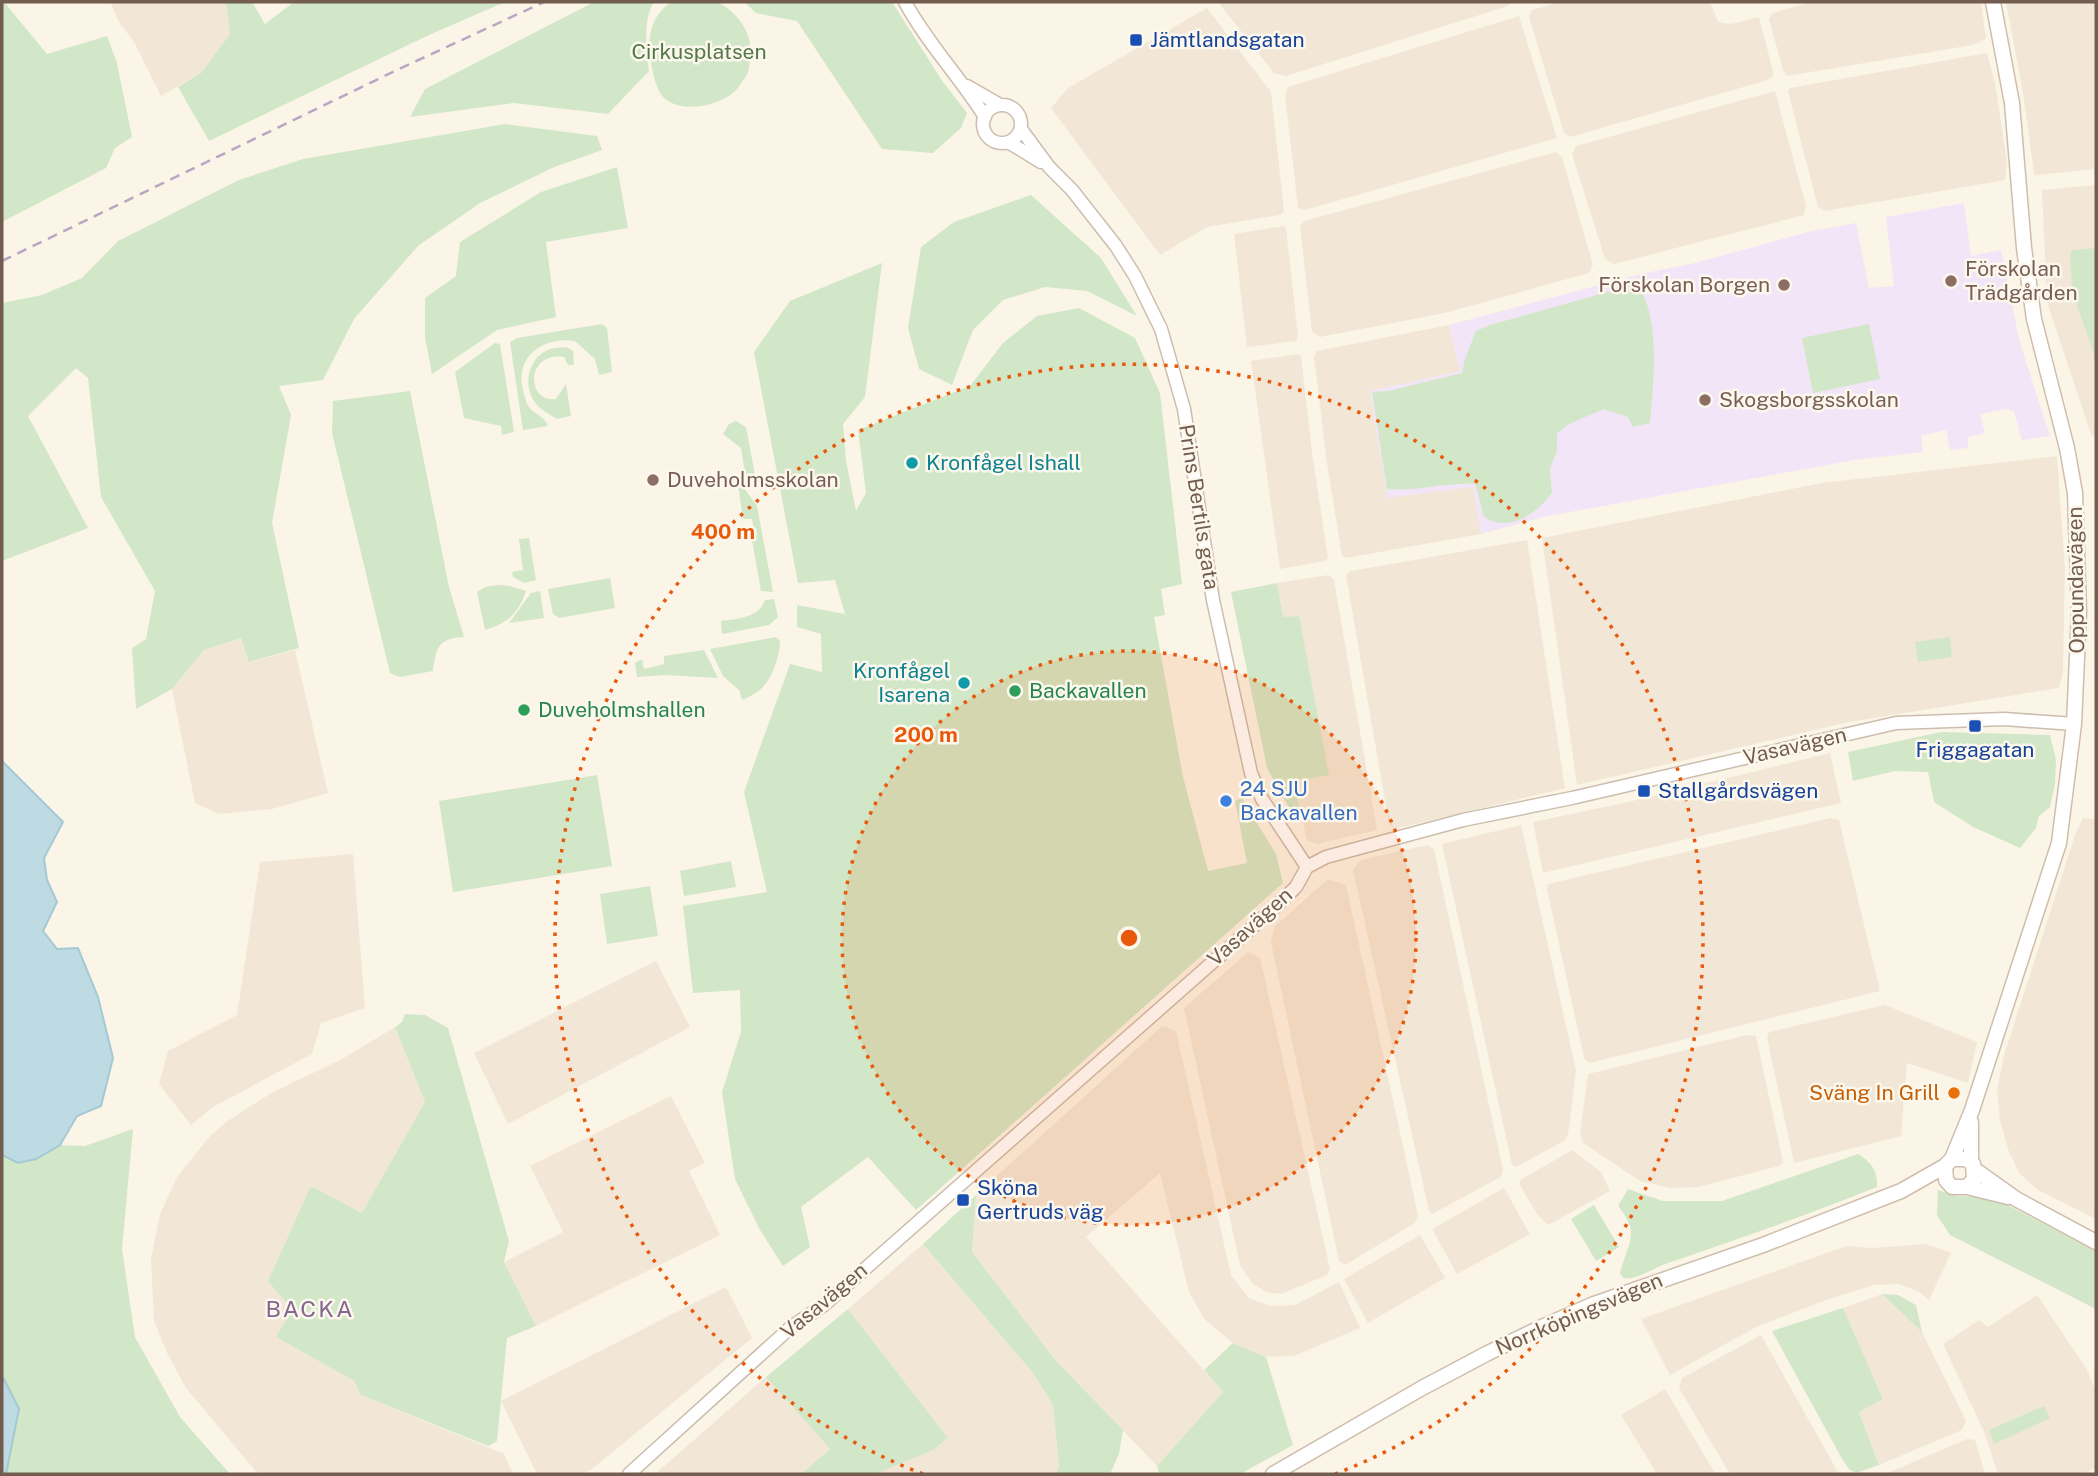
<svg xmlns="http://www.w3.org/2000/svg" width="2098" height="1476" viewBox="0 0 2098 1476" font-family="'Public Sans',sans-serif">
<rect width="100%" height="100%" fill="#fbf5e8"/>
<path fill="#f2e7d7" d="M110,2H226L230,34L201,73L161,96L134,42L119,22Z
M1218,2H1512L1508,6L1286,76L1274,73Z
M1560,2H1710L1718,22L1731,24L1759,17L1774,75L1768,80L1570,137L1564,133L1529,17L1532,10Z
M1810,2H1981L1986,39L1973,45L1787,76L1783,70L1769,19L1773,13Z
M2006,2H2096V169L2036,175L2034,173L2023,93Z
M1207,8L1271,92L1284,211L1280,215L1207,227L1160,255L1051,108L1068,88Z
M1519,16L1557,138L1305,210L1298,208L1285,95L1288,87Z
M1987,53L1995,83L2007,163L2005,180L1825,211L1818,207L1788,92L1790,88Z
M1775,91L1806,206L1804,215L1614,264L1605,259L1572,154L1576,146Z
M1556,152L1562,157L1593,265L1589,273L1445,313L1320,337L1312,332L1300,227L1304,221Z
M2096,185V434L2092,437L2047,302L2042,190Z
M1283,226L1286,228L1298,336L1296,341L1247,347L1234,234Z
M1449,325L1461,371L1371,391L1474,487L1481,534L1346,558L1342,556L1327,463L1314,357L1317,351Z
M1298,354L1301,356L1312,452L1328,558L1325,561L1280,569L1251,361Z
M2057,456L2065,569L2063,672L2059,688L1849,722L1577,785L1542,538L1822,483Z
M1527,540L1565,788L1395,829L1389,824L1346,575L1351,571Z
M1329,575L1334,580L1377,830L1317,844L1307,840L1293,780L1328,775L1298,616L1283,618L1277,583Z
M241,638L250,662L295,650L328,793L272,809L218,814L195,803L172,689L204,650Z
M1830,753L1841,803L1543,873L1533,822L1628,802Z
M1831,818L1839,820L1880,991L1589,1063L1584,1058L1547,889L1548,884Z
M2083,818L2096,819V1219L2038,1190L2020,1174L2009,1152L2000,1121L1997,1091L2004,1055L2075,835Z
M1521,825L1576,1070L1568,1135L1564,1141L1516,1167L1512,1165L1442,844Z
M1427,845L1434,849L1503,1170L1501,1177L1432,1214L1429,1211L1353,870L1361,860Z
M353,854L365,1008L321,1023L312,1054L213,1107L191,1125L159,1084L168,1051L237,1015L260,862Z
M1328,879L1346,885L1418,1215L1415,1223L1345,1265L1339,1261L1271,942L1274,927Z
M1248,952L1260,958L1330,1269L1327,1275L1281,1294L1266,1292L1252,1283L1240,1265L1184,1008Z
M656,961L690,1027L508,1124L474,1053Z
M1885,1005L1977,1042L1968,1083L1907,1063L1901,1136L1794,1163L1767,1038L1769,1032Z
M1162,1026L1176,1031L1231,1275L1249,1298L1270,1306L1295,1305L1339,1282L1360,1328L1294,1356L1266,1357L1233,1343L1204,1319L1189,1292L1160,1173L1086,1237L1223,1392L1157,1466L1057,1362L972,1252L976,1195Z
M395,1027L425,1102L362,1213L311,1186L292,1309L276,1337L354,1381L361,1395L504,1454L513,1474H258L186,1388L167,1353L154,1321L151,1259L160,1214L177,1177L210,1136L226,1122L273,1092L340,1060Z
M1747,1035L1756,1036L1783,1162L1779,1166L1698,1187L1670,1188L1640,1181L1583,1143L1580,1134L1588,1074Z
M671,1096L705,1163L689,1171L720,1235L536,1326L504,1262L563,1232L530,1166Z
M1572,1150L1601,1172L1610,1191L1548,1225L1537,1214L1520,1185V1180Z
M1504,1188L1530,1234L1457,1274L1432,1229Z
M1420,1235L1445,1278L1368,1323L1344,1279Z
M923,1244L1033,1373L1053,1405L1059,1467L1056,1474H876L933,1450L948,1438L848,1309Z
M1926,1244L1951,1253L1929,1300L1918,1291L1898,1284L1874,1285L1829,1299L1758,1326L1670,1375L1641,1319L1846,1246L1872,1248Z
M726,1287L752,1338L592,1469L581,1474H537L501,1401Z
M1882,1294L1922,1332L1966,1421L1962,1430L1879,1465L1859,1411L1883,1399L1843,1308Z
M2037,1295L2086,1368L2096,1391V1468L2082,1474H1998L1984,1432L1943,1344L1979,1320L1988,1327Z
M1761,1335L1839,1474H1730L1679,1388L1682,1378Z
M766,1377L830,1449L801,1474H655Z
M1665,1389L1709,1463L1716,1474H1657L1621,1415Z
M1967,1439L1975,1440L1985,1474H1885Z"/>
<path fill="#f2e5f7" d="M1964,203L1971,256L2001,250L2020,343L2050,436L2022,440L2014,411L2006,409L1980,414L1985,433L1968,437V448L1950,450L1946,430L1921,436L1923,452L1854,460L1543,517L1481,534L1473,487L1387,498L1370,391L1460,371L1449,325L1641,274L1695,263L1808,232L1856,223L1869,288L1894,286L1886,217Z"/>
<path fill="#d2e7c7" d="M2,2H4L47,54L107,36L117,63L132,137L115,148L106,168L2,222Z
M226,2H252L265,24L294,2H505L429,35L209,141L178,87L201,73L230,34Z
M594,2H654C642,21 647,50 649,71L608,114L514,103L410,117L425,89Z
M671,2C682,2 710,0 719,3C740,14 754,36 750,59C749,67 749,74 744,79C741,83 738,89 734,92C718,106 682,114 664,98C658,92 655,81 653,73C647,46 646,20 671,2Z
M744,2H892L943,82L967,113L961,128L933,153L882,149L797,21L756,13Z
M505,124L597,136L602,150L552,168L480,203L418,246L354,319L323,380L279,386L291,415L272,523L299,648L249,662L241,638L204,650L172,689L136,709L132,648L146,639L155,591L101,497L88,378L76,368L28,416L88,528L2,561V303L42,295L82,278L118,241L239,180L303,159Z
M617,167L628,228L546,242L556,317L497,330L432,374L425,337V298L456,276L460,242L541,192Z
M1031,195L1101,258L1137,316L1087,291L1045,287L1003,300L973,330L952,385L919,369L908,328L921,247L954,222Z
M2096,248V359L2072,291L2070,255L2072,250Z
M882,263L865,397L843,424L846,461L856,511L866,493L858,430L970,386L1003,343L1037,316L1079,308L1135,338L1160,393L1182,584L1161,589L1165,615L1154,617L1183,777L1208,871L1247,863L1235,801L1242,798L1276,854L1283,883L916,1210L868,1157L801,1207L810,1247L783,1266L760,1230L735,1179L722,1092L741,1032L740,990L693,993L683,906L767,892L744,792L790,664L822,672L821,634L797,627V605L845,614L835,580L798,583L754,352L790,301Z
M1636,284C1662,314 1653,386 1650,423L1633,427L1628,417L1604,409L1569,424L1557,433V451L1550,469L1552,493C1536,514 1510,533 1484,517L1475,484C1444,482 1416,492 1387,489L1372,392L1388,391L1462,373L1465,359L1476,331L1490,325Z
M602,324L607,328L612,372L599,375L595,359L575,341C547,336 517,353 522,386C524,393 525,401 529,407C535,415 545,416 548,426L523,430L510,342L517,338Z
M1869,324L1880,379L1813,393L1802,338Z
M495,343L500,344L514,432L502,435L501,426L464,418L455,372Z
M567,347L573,351L574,365H568L564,357C526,351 525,403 556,399L566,384L571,416L557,419C551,415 543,411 538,406C521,389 527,357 550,349C555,347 562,348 567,347Z
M410,391L449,587L464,637C438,638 436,648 433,671L400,677L390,673L332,433L333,401Z
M736,421L746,427L757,486L745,473L741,448L723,434L729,424Z
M737,478L757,506L773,592L761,591L751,534L741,536V533L754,530L752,519H743Z
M529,538L536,580L524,583L513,577L512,572L523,570L519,539Z
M610,578L615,608L559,618L553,614L548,589Z
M1277,583L1283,617L1299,616L1329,775L1293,781L1302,819L1297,822L1267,768L1231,592Z
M498,585L510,586L526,591C518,614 508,623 485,630L477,592L485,587Z
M540,591L544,618L509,623L531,593Z
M774,599L778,617L769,625L722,634L721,621C737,619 759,618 765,600Z
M776,637L780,641C780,656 772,678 762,688C757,693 749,697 742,700L739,690L723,676L710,649Z
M1950,637L1952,657L1918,662L1915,642Z
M704,650L718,678L665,675L637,677L635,663L642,659L644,669L664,664V656Z
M1941,732L2050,735L2056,760L2055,784L2050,807L2039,816L2036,828L2020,848L1973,827L1934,802L1928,772L1895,771L1853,781L1848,752Z
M597,775L612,866L453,892L439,801Z
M731,861L736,887L684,896L680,871Z
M650,886L658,936L607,944L600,894Z
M405,1014L425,1015L448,1028L509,1241L504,1262L536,1326L507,1338L497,1441L488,1446L361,1395L354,1381L276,1337L292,1309L268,1281L311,1186L362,1213L425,1102L395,1027L402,1022Z
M133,1129L122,1249L135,1337L180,1417L230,1474H6L19,1409L4,1380L2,1385V1155L18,1163L36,1159L60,1145L85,1146Z
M1858,1154C1871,1162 1878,1171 1877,1187C1808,1215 1738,1239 1668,1263C1655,1267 1636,1281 1623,1278L1620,1273C1628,1242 1641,1234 1618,1206L1628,1189L1663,1201H1722Z
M1938,1190L1956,1196L1992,1197L2096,1251V1309L1950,1235L1937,1215Z
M976,1195L972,1252L1057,1362L1123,1430L1119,1454L1110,1474H1056L1059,1466L1053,1405L1033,1373L923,1244Z
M1594,1205L1619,1247L1596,1261L1571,1219Z
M1882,1294L1898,1295L1916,1305L1922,1332Z
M1843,1308L1883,1399L1859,1412L1879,1465L1856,1473L1849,1469L1841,1457L1772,1331Z
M848,1309L948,1438L933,1450L876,1474H801L830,1449L766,1377Z
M1233,1343L1266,1357L1293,1445L1240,1474H1159L1157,1466L1223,1392L1204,1370Z
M2044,1406L2050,1418L1994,1444L1989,1430Z"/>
<path fill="#bedbe3" stroke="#a5c9d4" stroke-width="2" d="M2,761L63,822L44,858L47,880L57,902L43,931L57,949L78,948L98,997L113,1058L101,1106L77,1116L60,1145L36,1159L18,1163L2,1155Z
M4,1379L19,1409L6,1474H2V1385Z"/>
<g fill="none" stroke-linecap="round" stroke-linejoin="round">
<g stroke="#ccbdaf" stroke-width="15">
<path id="tertiary" d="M905,2C927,43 960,77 985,117
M967,86L1000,105
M983 124a19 19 0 1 1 38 0a19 19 0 1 1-38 0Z
M1021,129L1049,167L1072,190L1116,246L1135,276L1161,329L1184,409L1213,600L1251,773L1262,799L1307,867
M1008,142L1041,162
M629,1474L791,1327L824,1305L1274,908L1296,887L1307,867L1326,857L1463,820L1572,798L1896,723L2004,719L2074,724"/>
</g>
<g stroke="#cebead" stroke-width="17">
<path id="secondary" d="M1971,1122V1163
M1952,1159L1972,1110L2059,843L2074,724L2079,612L2075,493L2067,448L2034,319L2024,248L2012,103L1993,2
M1945,1166L1946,1180L1952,1187H1967L2008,1197
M1974,1169L2016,1199L2096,1242
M1273,1474L1422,1388L1488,1353L1542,1327L1594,1304L1763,1245L1901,1191L1945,1166L1952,1159H1966L1973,1164L1974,1179L1967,1187"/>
</g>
<use href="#tertiary" stroke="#fff" stroke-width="12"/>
<use href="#secondary" stroke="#fff" stroke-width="14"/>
<path stroke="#b8a7c4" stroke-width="2.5" stroke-dasharray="10 7" stroke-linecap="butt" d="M2,261L399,69L544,2"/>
</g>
<circle cx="1129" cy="938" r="287" fill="#e8590c" fill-opacity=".12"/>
<g fill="none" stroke="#e8590c" stroke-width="3.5" stroke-dasharray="3.5 7">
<circle cx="1129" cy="938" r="287"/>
<path d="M923 1474A574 574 0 1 1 1335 1474"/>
</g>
<g fill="#1a4fb4" stroke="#fdf8ee" stroke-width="2.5">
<rect x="1129" y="33" width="14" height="14" rx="3.5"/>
<rect x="1968" y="719" width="14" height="14" rx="3.5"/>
<rect x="1637" y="784" width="14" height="14" rx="3.5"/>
<rect x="956" y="1193" width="14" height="14" rx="3.5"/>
</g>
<g fill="#8d6e63" stroke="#fdf8ee" stroke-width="2.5">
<circle cx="1951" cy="281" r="7"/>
<circle cx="1784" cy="285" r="7"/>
<circle cx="1705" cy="400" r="7"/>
<circle cx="653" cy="480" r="7"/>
</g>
<g fill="#0f9aa8" stroke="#fdf8ee" stroke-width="2.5">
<circle cx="912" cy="463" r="7"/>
<circle cx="964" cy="683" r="7"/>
</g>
<g fill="#2e9e5b" stroke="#fdf8ee" stroke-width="2.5">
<circle cx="1015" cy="691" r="7"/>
<circle cx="524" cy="710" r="7"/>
</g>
<circle fill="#3f7fe0" stroke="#fdf8ee" stroke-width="2.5" cx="1226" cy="801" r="7"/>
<circle fill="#e8710a" stroke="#fdf8ee" stroke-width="2.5" cx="1954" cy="1093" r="7"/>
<g text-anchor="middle" stroke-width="5" stroke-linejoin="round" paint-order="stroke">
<g font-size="21" fill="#164399" stroke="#fdf8ee" text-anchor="start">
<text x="1150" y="47">Jämtlandsgatan</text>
<text x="1975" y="757" text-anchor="middle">Friggagatan</text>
<text x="1658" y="798">Stallgårdsvägen</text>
<text x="977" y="1195">Sköna<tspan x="977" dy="24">Gertruds väg</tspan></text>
</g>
<g font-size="21" fill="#527847" stroke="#fdf8ee">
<text x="699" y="59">Cirkusplatsen</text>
</g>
<g font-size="21" fill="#785e54" stroke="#fdf8ee" text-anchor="start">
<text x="1965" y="276">Förskolan<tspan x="1965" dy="24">Trädgården</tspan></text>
<text x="1770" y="292" text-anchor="end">Förskolan Borgen</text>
<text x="1719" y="407">Skogsborgsskolan</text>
<text x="667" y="487">Duveholmsskolan</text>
</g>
<g font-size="21" fill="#0d838f" stroke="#fdf8ee" text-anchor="start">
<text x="926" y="470">Kronfågel Ishall</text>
<text x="950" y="678" text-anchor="end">Kronfågel<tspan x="950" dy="24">Isarena</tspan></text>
</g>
<g font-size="21" fill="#735d4e" stroke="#fdf8ee">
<text transform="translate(1199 507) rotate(81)" y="7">Prins Bertils gata</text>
<text transform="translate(2076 580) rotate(-91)" y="7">Oppundavägen</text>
<text transform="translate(1795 746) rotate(-13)" y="7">Vasavägen</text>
<text transform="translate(1250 927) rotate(-42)" y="7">Vasavägen</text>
<text transform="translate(824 1301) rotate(-40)" y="7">Vasavägen</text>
<text transform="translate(1579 1314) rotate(-23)" y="7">Norrköpingsvägen</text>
</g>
<g font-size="21" fill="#27864d" stroke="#fdf8ee" text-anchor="start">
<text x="1029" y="698">Backavallen</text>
<text x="538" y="717">Duveholmshallen</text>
</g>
<g font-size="21" fill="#366cbe" stroke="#fdf8ee" text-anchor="start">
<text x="1240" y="796">24 SJU<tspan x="1240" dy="24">Backavallen</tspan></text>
</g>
<g font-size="21" fill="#c56008" stroke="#fdf8ee" text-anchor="end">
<text x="1940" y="1100">Sväng In Grill</text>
</g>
<g font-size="23" letter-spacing="2" fill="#84668e" stroke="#fdf8ee">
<text x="310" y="1317">BACKA</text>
</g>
</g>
<circle cx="1129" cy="938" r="10" fill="#e8590c" stroke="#fdf8ee" stroke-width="3.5"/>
<g font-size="21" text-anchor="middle" font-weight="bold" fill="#e8590c" stroke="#fdf8ee" stroke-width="5" stroke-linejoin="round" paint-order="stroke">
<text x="723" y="539">400 m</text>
<text x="926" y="742">200 m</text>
</g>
<rect width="2098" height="1476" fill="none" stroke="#735d4e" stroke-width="7"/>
</svg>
